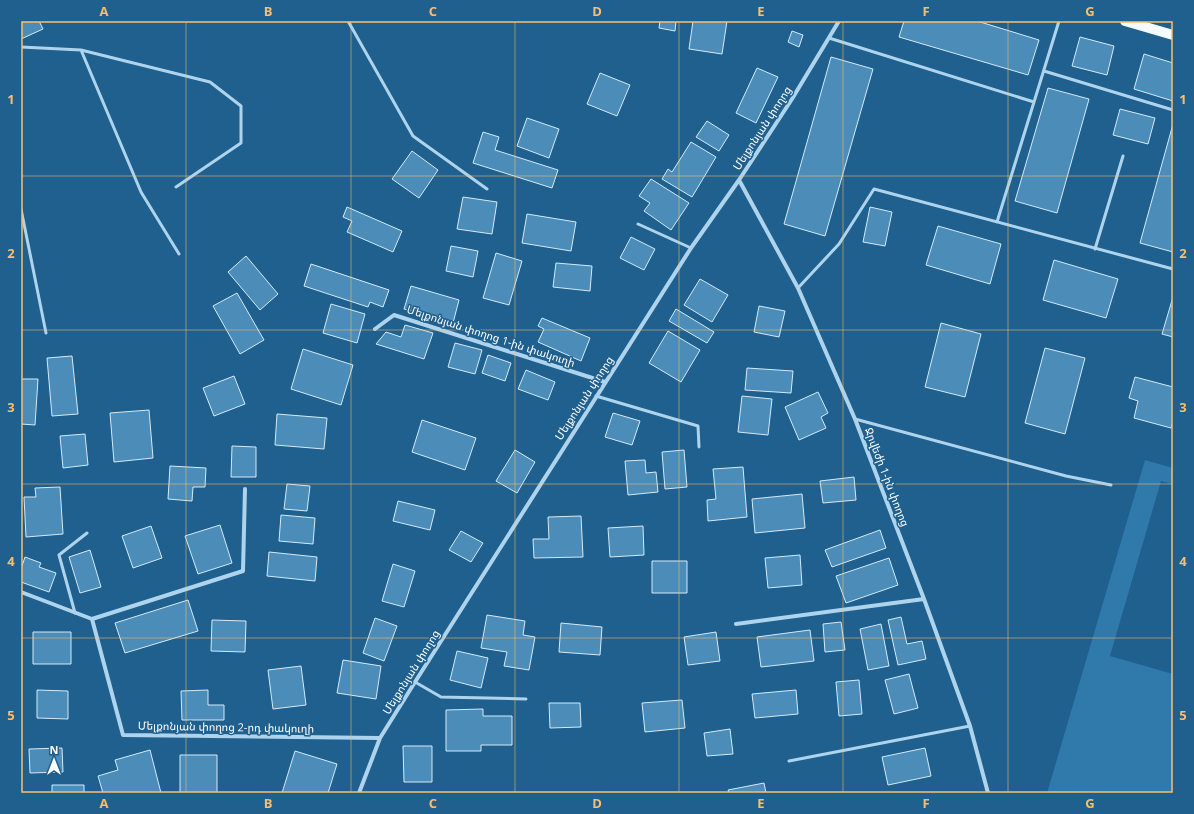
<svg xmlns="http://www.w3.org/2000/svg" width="1194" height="814" viewBox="0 0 1194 814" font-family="'Open Sans','Noto Sans Armenian',sans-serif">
<rect width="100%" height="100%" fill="#1f608f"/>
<path fill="#2f79ab" d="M1145,460L1173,468V484L1161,481L1110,656L1173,674V793H1047Z"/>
<path fill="#4b8cb8" stroke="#d4eaf9" d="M21,21H39L43,29L21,39Z
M660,21H676L675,31L659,28Z
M693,21H727L722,54L689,49Z
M904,21H977L1039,40L1028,75L899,37Z
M792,31L803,35L799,47L788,42Z
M1080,37L1114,46L1107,75L1072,66Z
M1144,54L1173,63V101L1134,89Z
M831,57L873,69L825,236L784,224Z
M757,68L778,77L756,123L736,113Z
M600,73L630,85L617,116L587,104Z
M1048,88L1089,99L1057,213L1015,201Z
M1120,109L1155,118L1148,144L1113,135Z
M527,118L559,129L549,158L517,146Z
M707,121L729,135L719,151L696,137Z
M1173,124V252L1140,243Z
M483,132L499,137L495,150L558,170L552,188L473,163Z
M691,142L716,157L692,197L662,179L668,169L672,172Z
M412,151L438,170L419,198L392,179Z
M651,179L689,203L671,230L644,211L650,203L639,196Z
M463,197L497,202L492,234L457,229Z
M347,207L402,231L393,252L347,232L352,221L343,217Z
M870,207L892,212L885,246L863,242Z
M527,214L576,222L571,251L522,243Z
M938,226L1001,244L990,284L926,265Z
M631,237L655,249L644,270L620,258Z
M451,246L478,251L473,277L446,271Z
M496,253L522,261L509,305L483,298Z
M246,256L278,294L260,310L228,272Z
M1054,260L1118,279L1106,318L1043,300Z
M556,263L592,266L590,291L553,287Z
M311,264L389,290L383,307L370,302L368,307L304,286Z
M700,279L728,295L712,322L684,305Z
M411,286L459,300L453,323L404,309Z
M237,293L264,340L240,354L213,306Z
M1173,297V337L1162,334Z
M331,304L365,314L357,343L323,333Z
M759,306L785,311L779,337L754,332Z
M676,309L714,332L707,343L669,321Z
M542,318L590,338L581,361L538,342L544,329L538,326Z
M941,323L981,334L965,397L925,387Z
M405,325L433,333L424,359L376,344L386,332L401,337Z
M668,331L700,350L681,382L649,363Z
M455,343L482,350L475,374L448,367Z
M1045,348L1085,358L1065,434L1025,423Z
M303,349L353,365L341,405L291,389Z
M488,355L511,363L505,381L482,373Z
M72,356L78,414L52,416L47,358Z
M747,368L793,371L791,393L745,390Z
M526,370L555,382L548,400L518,389Z
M234,376L245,404L214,416L203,388Z
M1135,377L1173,387V421L1171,428L1134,418L1138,401L1129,398Z
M21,379H38L35,425L21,424Z
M818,392L828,413L821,417L826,428L799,440L785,407Z
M742,396L772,399L768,435L738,432Z
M149,410L153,458L114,462L110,413Z
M613,413L640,421L632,445L605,437Z
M277,414L327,418L324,449L275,445Z
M422,420L476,438L465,470L412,452Z
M85,434L88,465L63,468L60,436Z
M232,446L256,447V477H231Z
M515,450L535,462L517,493L496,481Z
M684,450L687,487L665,489L662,452Z
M645,460L646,473L656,472L658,492L628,495L625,461Z
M170,466L206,468L205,487H193L192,501L168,499Z
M743,467L747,517L708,521L707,500L716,499L713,469Z
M854,477L856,500L823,503L820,481Z
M287,484L310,486L307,511L284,509Z
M60,487L63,534L26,537L24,497H36L35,488Z
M802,494L805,528L755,533L752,499Z
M398,501L435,510L430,530L393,521Z
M281,515L315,518L313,544L279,541Z
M581,516L583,557L534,558L533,539H549L548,517Z
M220,525L232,563L198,574L185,536Z
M151,526L162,558L133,568L122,536Z
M643,526L644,555L610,557L608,528Z
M880,530L886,548L832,567L825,550Z
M461,531L483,543L471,562L449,550Z
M90,550L101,587L80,593L69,557Z
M269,552L317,557L315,581L267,576Z
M800,555L802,585L768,588L765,558Z
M25,557L41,563L39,567L56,573L49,592L21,582V569Z
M889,558L898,585L846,603L836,576Z
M652,561H687V593H652Z
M393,564L415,571L404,607L382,601Z
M188,600L198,631L125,653L115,623Z
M487,615L525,621L523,635L535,637L529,670L504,666L507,652L481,648Z
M901,617L907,644L922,641L926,659L898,665L888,620Z
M375,618L397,626L384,661L363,653Z
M212,620L246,621L245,652L211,651Z
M841,622L845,650L825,652L823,624Z
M561,623L602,627L600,655L559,652Z
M881,624L889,666L868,670L860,629Z
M810,630L814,661L761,667L757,637Z
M33,632H71V664H33Z
M716,632L720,661L688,665L684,637Z
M457,651L488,658L481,688L450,680Z
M343,660L381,666L376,699L337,693Z
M301,666L306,705L273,709L268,670Z
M909,674L918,708L894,714L885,680Z
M859,680L862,714L839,716L836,682Z
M37,690L68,691V719L37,718Z
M208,690V705H224V720H182L181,691Z
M796,690L798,714L755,718L752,694Z
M682,700L685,728L645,732L642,703Z
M549,703H580L581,727L550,728Z
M483,709V716H512V745H481V751H446V710Z
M730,729L733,754L707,756L704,733Z
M403,746H432V782H404Z
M62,748L63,772L30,773L29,749Z
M925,748L931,776L888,785L882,757Z
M150,750L161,793H103L98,776L118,770L115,760Z
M295,751L337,764L328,793H282Z
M180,755H217V793H180Z
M764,783L766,793H729L728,790Z
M52,785H84V793H52Z"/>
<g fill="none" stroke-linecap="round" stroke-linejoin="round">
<path stroke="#aed4ed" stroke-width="3" d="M348,21L413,136L487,189
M829,38L1034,102
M21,47L81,50L210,82L241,106V143L176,187
M81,50L141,192L179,254
M1044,71L1173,110
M21,209L46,333
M997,222L1059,21
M638,224L691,248
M1095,249L1123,156
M798,288L839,244L874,189L1173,269
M596,396L698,426L699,447
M855,419L1066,476L1111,485
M75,613L59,555L87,533
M415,682L441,697L526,699
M789,761L970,726"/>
<path stroke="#aed4ed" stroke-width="4" d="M739,180L798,288L855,419L924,599L970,726L988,793
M375,329L394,315L605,382
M21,592L92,619L123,735L380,738
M92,619L243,571L245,489
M736,624L924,599
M359,793L380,738L415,682L691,248L739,180L792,99L839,21"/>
<path stroke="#f5faff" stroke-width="10" d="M1125,21L1173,35"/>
</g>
<path fill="none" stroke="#fbbe6e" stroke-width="1" stroke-opacity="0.55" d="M186,21V793M351,21V793M515,21V793M679,21V793M843,21V793M1008,21V793M21,176H1173M21,330H1173M21,484H1173M21,638H1173"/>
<g text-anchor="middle" stroke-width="3" stroke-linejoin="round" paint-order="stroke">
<g font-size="11" fill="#fff" stroke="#1f608f">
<text transform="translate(762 128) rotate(-57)" y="4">Մելքոնյան փողոց</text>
<text transform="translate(491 336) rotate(18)" y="4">Մելքոնյան փողոց 1-ին փակուղի</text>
<text transform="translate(584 398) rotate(-57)" y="4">Մելքոնյան փողոց</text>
<text transform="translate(887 477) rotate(69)" y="4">Ջրվեժի 1-ին փողոց</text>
<text transform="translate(411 672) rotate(-58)" y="4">Մելքոնյան փողոց</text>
<text transform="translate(226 727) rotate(1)" y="4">Մելքոնյան փողոց 2-րդ փակուղի</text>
</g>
</g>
<rect width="1194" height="814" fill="none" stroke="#1f608f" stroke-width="44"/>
<g transform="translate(54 760)" stroke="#1f608f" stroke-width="3" paint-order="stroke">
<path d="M0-3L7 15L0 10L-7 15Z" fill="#ffffff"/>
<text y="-6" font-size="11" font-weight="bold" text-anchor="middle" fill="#ffffff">N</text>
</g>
<rect x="22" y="22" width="1150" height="770" fill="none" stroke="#fbbe6e" stroke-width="1.5"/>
<g font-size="13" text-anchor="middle" font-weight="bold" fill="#fbbe6e">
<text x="104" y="16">A</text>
<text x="268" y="16">B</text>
<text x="433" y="16">C</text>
<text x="597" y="16">D</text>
<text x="761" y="16">E</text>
<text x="926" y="16">F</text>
<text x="1090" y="16">G</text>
<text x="11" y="104">1</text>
<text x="1183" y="104">1</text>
<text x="11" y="258">2</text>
<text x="1183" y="258">2</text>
<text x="11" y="412">3</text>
<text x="1183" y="412">3</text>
<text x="11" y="566">4</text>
<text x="1183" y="566">4</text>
<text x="11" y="720">5</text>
<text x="1183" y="720">5</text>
<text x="104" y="808">A</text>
<text x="268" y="808">B</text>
<text x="433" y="808">C</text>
<text x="597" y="808">D</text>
<text x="761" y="808">E</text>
<text x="926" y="808">F</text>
<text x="1090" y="808">G</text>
</g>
</svg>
